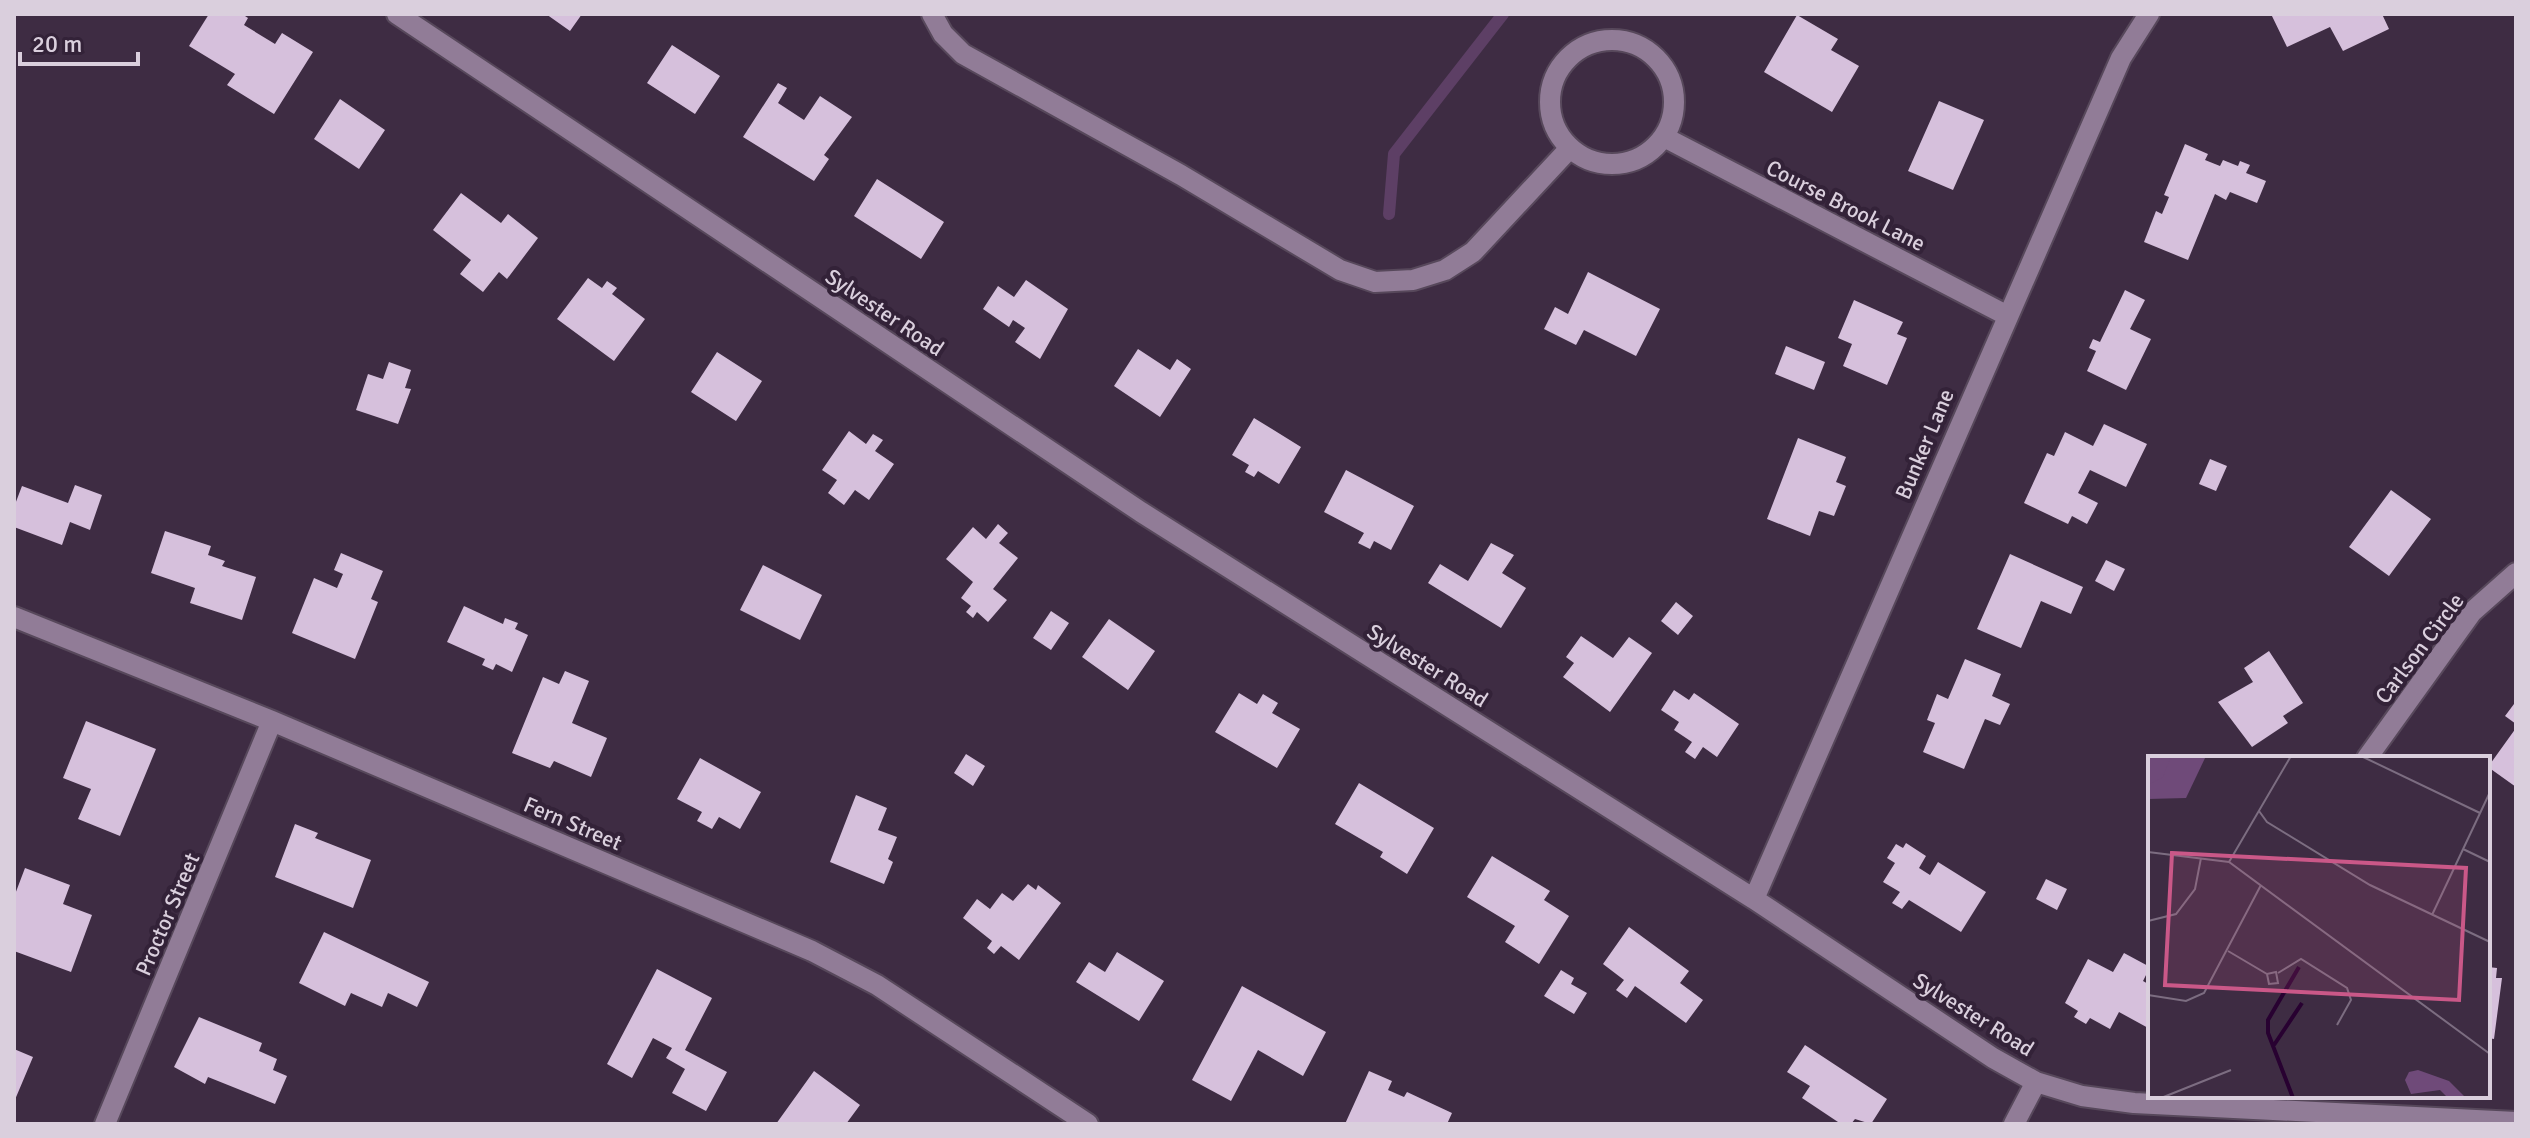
<svg xmlns="http://www.w3.org/2000/svg" width="2530" height="1138" viewBox="0 0 2530 1138" font-family="Signika,sans-serif">
<rect width="100%" height="100%" fill="#3e2c43"/>
<g fill="none" stroke-linecap="round" stroke-linejoin="round">
<path stroke="#5d3f65" stroke-width="12" d="M1389,214L1394,154L1503,14"/>
</g>
<path fill="#d6c0dc" d="M209,14H242L248,18L244,25L275,44L282,33L313,52L274,114L227,85L235,74L189,46Z
M546,14H582L570,31Z
M2271,14H2382L2389,29L2343,51L2330,27L2287,47Z
M1797,15L1838,39L1831,50L1859,66L1832,112L1764,72Z
M672,45L720,76L695,114L647,83Z
M778,83L787,88L778,103L804,120L820,96L852,117L824,155L829,159L814,181L743,137Z
M340,99L385,130L359,169L314,139Z
M1939,101L1984,120L1953,190L1908,171Z
M2185,144L2208,154L2205,160L2220,166L2223,160L2238,166L2240,161L2250,165L2246,173L2266,181L2257,203L2230,192L2226,200L2215,194L2188,260L2144,242L2156,211L2162,214L2169,197L2164,195Z
M877,179L944,222L921,259L854,216Z
M461,193L501,223L508,214L538,238L507,279L499,272L483,292L460,274L471,260L433,230Z
M1588,272L1660,309L1636,356L1584,330L1576,345L1544,329L1555,307L1568,314Z
M588,278L602,288L607,281L617,288L612,294L645,319L614,361L557,319Z
M1026,280L1068,309L1040,359L1015,342L1025,328L1013,320L1009,327L983,309L998,286L1014,297Z
M2125,290L2145,300L2130,329L2151,339L2126,390L2087,371L2096,351L2089,348L2093,339L2100,342Z
M1854,300L1903,322L1897,334L1907,338L1887,385L1843,366L1852,344L1838,338Z
M1786,346L1825,362L1814,390L1775,374Z
M1138,349L1170,370L1177,359L1191,369L1160,417L1114,386Z
M717,352L762,381L736,421L691,392Z
M389,362L411,370L405,388L411,389L398,424L356,410L368,374L383,379Z
M1254,418L1301,447L1279,484L1258,471L1254,477L1245,472L1249,465L1232,455Z
M2104,424L2147,444L2126,487L2090,470L2078,493L2098,503L2087,524L2072,516L2068,524L2024,503L2047,453L2054,456L2065,432L2093,446Z
M849,431L866,444L873,434L883,440L875,451L894,464L869,500L855,490L844,505L828,493L837,480L822,470Z
M1798,438L1846,457L1836,482L1846,486L1834,516L1819,511L1810,536L1767,519Z
M2210,459L2227,466L2216,491L2199,484Z
M1346,470L1414,506L1391,550L1374,541L1370,549L1358,543L1364,533L1324,512Z
M75,485L102,495L90,530L70,522L62,545L14,527V507L22,486L68,503Z
M2391,490L2431,519L2389,576L2349,547Z
M998,524L1008,533L999,543L1018,558L993,589L1007,600L988,622L977,612L973,618L966,612L971,606L961,598L973,582L946,559L973,527L986,539Z
M165,531L211,546L208,555L225,561L222,566L256,577L242,620L190,603L195,588L151,573Z
M1491,543L1514,555L1502,573L1526,588L1501,628L1428,583L1440,564L1468,581Z
M341,553L383,571L371,599L378,602L355,659L292,633L314,578L337,588L343,574L334,570Z
M2010,554L2083,587L2071,614L2041,601L2021,648L1977,629Z
M2106,560L2125,569L2114,591L2095,581Z
M763,565L822,595L800,640L740,610Z
M1676,602L1693,616L1678,635L1661,621Z
M464,606L503,624L505,618L518,623L515,629L528,635L512,672L496,664L493,670L482,665L485,659L447,642Z
M1051,611L1069,623L1051,650L1033,638Z
M1109,619L1155,651L1128,690L1082,657Z
M1581,636L1613,658L1629,637L1652,653L1610,712L1563,677L1574,663L1566,657Z
M2269,651L2303,703L2283,716L2288,723L2252,747L2218,702L2253,682L2244,668Z
M1965,659L2001,674L1992,696L2010,704L2000,725L1985,719L1964,769L1923,752L1935,723L1927,720L1937,694L1948,699Z
M565,671L589,681L572,723L607,738L591,777L554,761L550,768L512,753L543,677L559,684Z
M1674,690L1689,700L1694,693L1739,724L1717,757L1703,747L1695,759L1685,752L1692,742L1674,730L1679,722L1661,710Z
M1239,693L1257,704L1263,694L1278,703L1272,713L1300,729L1277,768L1215,732Z
M2514,704L2516,706V724L2505,716Z
M86,721L156,749L120,836L78,819L91,789L63,778Z
M2516,728V787L2488,767Z
M966,754L985,766L973,786L954,773Z
M700,758L761,792L740,829L719,817L712,829L697,821L702,812L677,799Z
M1359,783L1434,828L1407,874L1380,857L1383,852L1335,824Z
M856,795L887,808L878,830L897,837L888,859L893,862L884,884L830,862Z
M295,824L318,833L315,838L371,860L353,908L275,877Z
M1906,843L1926,856L1919,868L1930,875L1938,862L1986,892L1961,932L1909,900L1902,909L1892,903L1900,892L1883,882L1895,863L1887,858L1896,844L1903,848Z
M1492,856L1550,891L1544,900L1569,916L1539,964L1505,942L1515,926L1467,897Z
M25,868L70,885L63,904L92,915L71,972L14,951V897Z
M2046,879L2067,889L2057,910L2036,899Z
M1028,884L1036,890L1038,885L1061,903L1019,960L1001,946L994,954L987,948L992,941L963,918L977,899L990,909L1002,893L1013,901Z
M1629,927L1689,971L1680,983L1703,1000L1686,1023L1635,986L1627,998L1616,990L1624,980L1603,964Z
M324,932L429,982L417,1007L388,993L382,1007L351,993L345,1006L299,983Z
M1117,952L1164,981L1139,1021L1076,982L1089,962L1105,972Z
M2124,953L2150,967L2143,981L2150,985V1029L2119,1012L2110,1029L2090,1018L2086,1024L2074,1017L2078,1011L2065,1003L2088,959L2113,972Z
M2488,967L2497,968L2496,978H2502L2494,1039L2488,1038Z
M657,969L712,998L685,1050L727,1072L706,1111L672,1093L685,1069L666,1058L672,1048L653,1038L632,1078L607,1064Z
M1561,970L1574,978L1571,984L1587,993L1574,1014L1544,996Z
M1242,986L1326,1032L1303,1076L1258,1050L1231,1101L1192,1080Z
M199,1017L262,1043L259,1051L277,1059L273,1070L287,1076L275,1104L208,1077L205,1084L174,1067Z
M1805,1045L1887,1099L1871,1124L1855,1119L1851,1124H1841L1802,1098L1810,1086L1787,1072Z
M14,1049L33,1057L14,1102Z
M814,1071L860,1105L846,1124H776Z
M1369,1071L1392,1081L1388,1090L1404,1097L1407,1092L1452,1113L1447,1124H1345Z"/>
<g fill="none" stroke-linecap="round" stroke-linejoin="round">
<g stroke="#57485b" stroke-width="24">
<path id="minor" d="M397,14L1141,512L1754,899L1993,1058L2036,1082L2082,1096L2134,1103L2516,1122
M932,14L943,34L963,54L1181,175L1340,270L1375,282L1413,280L1445,270L1473,252L1570,148
M1550 102a62 62 0 1 1 124 0a62 62 0 1 1-124 0Z
M1664,137L2006,315
M14,617L272,721L812,951L877,985L1088,1124
M2367,758L2472,612L2516,573
M1754,899L2121,58L2149,14
M105,1124L272,721
M2014,1124L2036,1082"/>
</g>
<use href="#minor" stroke="#917c97" stroke-width="20"/>
</g>
<g text-anchor="middle" stroke-width="8" stroke-linejoin="round" paint-order="stroke">
<g font-size="22" fill="#dacfdd" stroke="#332238">
<text transform="translate(1846 205) rotate(27)" y="8">Course Brook Lane</text>
<text transform="translate(885 312) rotate(34)" y="8">Sylvester Road</text>
<text transform="translate(1924 444) rotate(-67)" y="8">Bunker Lane</text>
<text transform="translate(2419 648) rotate(-53)" y="8">Carlson Circle</text>
<text transform="translate(1428 665) rotate(32)" y="8">Sylvester Road</text>
<text transform="translate(573 823) rotate(23)" y="8">Fern Street</text>
<text transform="translate(167 914) rotate(-67)" y="8">Proctor Street</text>
<text transform="translate(1974 1014) rotate(32)" y="8">Sylvester Road</text>
</g>
</g>
<g transform="translate(2148 756)">
<rect width="342" height="342" fill="#3e2c43"/>
<path d="M0,0H58L38,42L0,43Z" fill="#6f4a79"/>
<path d="M0,0H23L15,21L0,29ZM270,314L301,325L318,342H300L292,334L263,338L257,324L261,316Z" fill="#6f4a79"/>
<path fill="none" stroke="#280131" stroke-width="4" d="M126,289L154,247M145,342L120,277V264L151,211"/>
<path fill="none" stroke="#7c6d81" stroke-width="2" d="M213,0L332,57M111,55L119,66L222,129L342,186M315,93L342,106M0,96L81,106L342,298M81,106L143,0M284,159L342,36M0,165L28,158L47,133L53,102M80,195L119,218L128,216L130,227L121,228L119,218M130,217L153,203L199,232L203,244L189,269M0,239L38,245L56,237L113,129M13,342L83,314"/>
<path fill="#ca5888" fill-opacity="0.15" stroke="#ca5888" stroke-width="4" d="M24,97L318,112L311,244L17,229Z"/>
<rect width="342" height="342" fill="none" stroke="#dacfdd" stroke-width="4"/>
</g>
<rect width="2530" height="1138" fill="none" stroke="#dacfdd" stroke-width="32"/>
<path d="M20 52v12h118v-12" fill="none" stroke="#dacfdd" stroke-width="4"/>
<text x="32" y="52" font-size="24" fill="#dacfdd" stroke="#332238" stroke-width="6" paint-order="stroke">20 m</text>
</svg>
